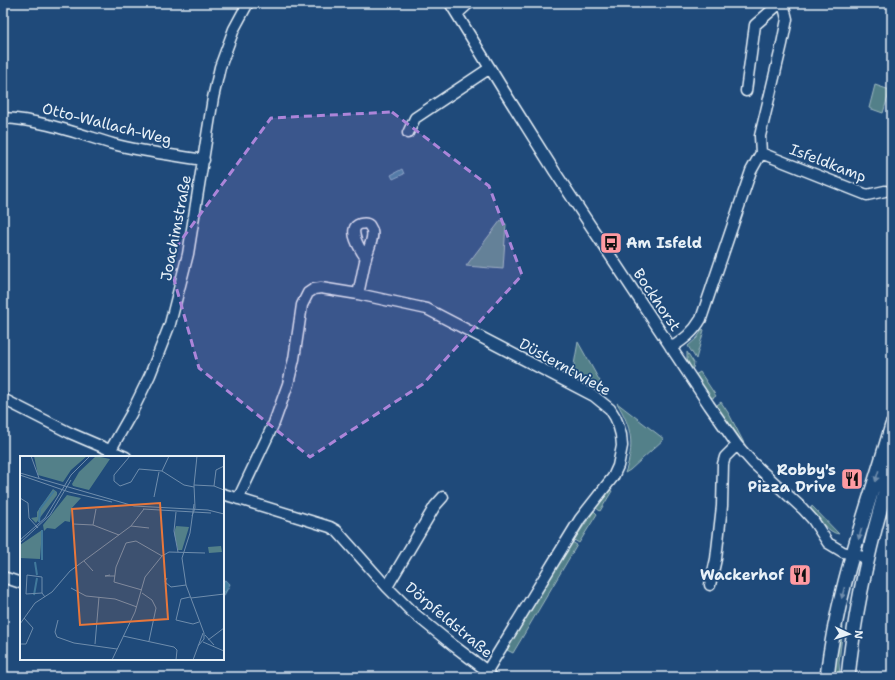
<svg xmlns="http://www.w3.org/2000/svg" width="895" height="680" viewBox="0 0 895 680" font-family="'Shantell Sans',sans-serif">
<rect width="100%" height="100%" fill="#1f4a7a"/>
<filter id="ink" filterUnits="userSpaceOnUse"><feTurbulence type="fractalNoise" baseFrequency=".025" numOctaves="2"/><feDisplacementMap in="SourceGraphic" scale="8" xChannelSelector="R" yChannelSelector="G"/><feConvolveMatrix kernelMatrix="1 2 1 2 8 2 1 2 1" color-interpolation-filters="sRGB"/></filter>
<g filter="url(#ink)">
<path fill="#538089" stroke="#9eb8c0" d="M875,85L890,90L883,113L869,108Z
M501,220L506,224L503,269L466,266Z
M703,329L704,330L696,359L688,346L697,338Z
M578,342L607,394L572,376Z
M687,352L694,363L693,368L691,369L687,359Z
M700,372L716,396L713,398L710,397L695,375Z
M721,402L729,414L745,445L717,407V405Z
M617,403L664,439L630,470L625,473C635,445 632,428 617,403Z
M610,490L612,491L600,511L596,508Z
M891,493L892,494V512L887,518L884,517Z
M812,506L839,534C828,533 818,517 810,510Z
M594,511L597,514L579,543L574,540Z
M572,542L577,545L513,653L507,650Z
M842,625L843,627L839,662L840,677H833Z"/>
<path fill="#41799c" stroke="#84a9c1" d="M402,169L404,174L393,179L391,175Z
M225,580L230,584L223,597V581Z"/>
<g fill="none" stroke-linecap="round" stroke-linejoin="round">
<g stroke="#e8f1f8" stroke-width="13">
<path id="minor" d="M450,3L504,91L555,172L709,405L737,445L753,463L803,509L813,520L828,543L843,552L868,558
M457,14L469,3
M746,91L755,25L780,3
M3,118C42,120 76,133 113,144C143,152 173,155 204,160
M408,133L415,118L490,68
M761,153L867,195L885,191
M358,294C361,282 363,269 366,257C368,250 374,238 372,231C372,229 370,227 369,225C367,223 364,223 360,224C346,228 361,251 366,258
M671,348C683,340 693,333 701,319L751,171L761,153L760,136L782,44L787,19L783,3
M3,399L70,433L126,457
M110,451L131,414L150,375L170,324L188,254L213,98L220,67L234,29L248,3
M223,494L330,527L337,531L387,587L411,611L454,646L487,671L491,677
M238,499L274,423L288,384L294,359L302,305L308,293L314,289L321,288L358,294L427,309L594,396L610,409L615,417L618,424L621,435L622,446L618,466L613,477L580,519L487,671
M3,577L21,583
M710,585L716,559L722,506L723,464L725,457L737,445
M387,587L435,506L443,497"/>
</g>
<g stroke="#e8f1f8" stroke-width="16">
<path id="major" d="M827,677C836,591 868,508 892,425
M848,677C855,607 871,537 892,469"/>
</g>
<use href="#minor" stroke="#1f4a7a" stroke-width="10"/>
<use href="#major" stroke="#1f4a7a" stroke-width="13"/>
</g>
<defs><path id="oneway-solid" d="M-6-.8H1V-3.2L6.5 0L1 3.2V.8H-6Z"/></defs>
<g fill="#6f8dac">
<use href="#oneway-solid" transform="translate(877 476) rotate(107)"/>
<use href="#oneway-solid" transform="translate(860 534) rotate(107)"/>
<use href="#oneway-solid" transform="translate(843 593) rotate(104)"/>
</g>
</g>
<path fill="#ac85d9" fill-opacity="0.2" stroke="#ac85d9" stroke-width="3" stroke-dasharray="8 5" stroke-linejoin="round" d="M392,112L489,186L522,275L423,384L310,457L199,368L168,258L271,118Z"/>
<defs>
<g id="bus-square" transform="scale(1.15)"><rect x="-9" y="-9" width="18" height="18" rx="4" fill="#ff9aa2" stroke="#1f4a7a"/><path d="M-5-6H5V4H4V6H2V4H-2V6H-4V4H-5ZM-3.5-4V0h7V-4ZM-3.5 1.2v1.5H-2V1.2ZM2 1.2v1.5H3.5V1.2Z" fill="#111"/></g>
<g id="restaurant-square" transform="scale(1.15)"><rect x="-9" y="-9" width="18" height="18" rx="4" fill="#ff9aa2" stroke="#1f4a7a"/><path d="M-5-6h1v4h1v-4h1v4h1v-4h1v5L-1.5 .5V6h-2V.5L-5-1ZM5-6V6H3V1.5H1.5Q1.5-4 5-6Z" fill="#111"/></g>
</defs>
<g fill-rule="evenodd">
<use href="#bus-square" x="611" y="243"/>
<use href="#restaurant-square" x="852" y="479"/>
<use href="#restaurant-square" x="800" y="575"/>
</g>
<g text-anchor="middle" stroke-width="3.5" stroke-linejoin="round" paint-order="stroke">
<g font-size="15" fill="#e8f1f8" stroke="#1f4a7a">
<text transform="translate(107 124) rotate(14)" y="5">Otto-Wallach-Weg</text>
<text transform="translate(828 163) rotate(21)" y="5">Isfeldkamp</text>
<text transform="translate(176 228) rotate(-79)" y="5">Joachimstraße</text>
<text transform="translate(657 300) rotate(56)" y="5">Bockhorst</text>
<text transform="translate(565 367) rotate(29)" y="5">Düsterntwiete</text>
<text transform="translate(449 620) rotate(40)" y="5">Dörpfeldstraße</text>
</g>
<g font-size="15" font-weight="bold" fill="#e8f1f8" stroke="#1f4a7a" text-anchor="end">
<text x="626" y="248" text-anchor="start">Am Isfeld</text>
<text x="836" y="475">Robby's<tspan x="836" dy="17">Pizza Drive</tspan></text>
<text x="784" y="580">Wackerhof</text>
</g>
</g>
<g transform="translate(20 456)">
<rect width="204" height="204" fill="#1f4a7a"/>
<path d="M14,0H67L51,14L43,26L18,19ZM76,0L90,3L69,34L53,30L52,28L59,16ZM33,33L37,36V39L16,67L11,62L17,61V56ZM47,39L61,42L51,53L50,66L45,65L35,73L27,72L24,75L23,69ZM156,70L169,71L162,94H158L154,77ZM22,74L20,103L0,102V89ZM201,90L202,96L189,97L188,91Z" fill="#538089"/>
<path fill="none" stroke="#41799c" stroke-width="2" d="M19,66L20,53L34,35M22,104V74M15,106L17,119M14,139L17,122"/>
<path fill="none" stroke="#6f8dac" stroke-width="1" d="M11,0L19,22M110,0L94,19V25L100,30L111,26L119,13L142,15L149,0M142,15L164,29L174,31M0,17L114,50L188,54L204,58M0,19L49,36L92,46M174,29L194,30L204,34M194,30L196,14L204,10M134,41L139,16M0,42L8,47L9,62L18,72M174,48L170,77L162,102L166,129L184,177V183L178,190M123,53L191,57M156,56L154,75L158,96M172,60L175,52L174,29L177,0M53,68L73,69L99,79M73,69L76,53M111,70L129,72M0,84L25,62L51,19L70,0M0,87L30,59L51,24M64,105L73,115M90,119L85,120H95M147,122L145,126L151,131L166,129M51,132L66,140L95,143L117,151M122,134L94,126L96,111L106,87L116,85L142,100M22,137V121L7,119L6,138L22,137L25,141M122,137L132,144L136,152L129,185M170,141L161,143L156,164L173,168L179,166M171,142L204,138M38,164L35,176L37,181L54,187L97,193M0,168L15,147L32,136L50,115L111,70L124,53M185,179L194,189M103,180L154,191L157,194L156,204M188,184L204,172M183,186L204,195M0,188H6L13,172L4,162M75,188L79,141M92,204L115,156L125,121L142,100L149,96L185,97M173,204L183,177"/>
<path fill="#e8773b" fill-opacity="0.15" stroke="#e8773b" stroke-width="2" d="M140,47L148,163L60,169L52,53Z"/>
<rect width="204" height="204" fill="none" stroke="#e8f1f8" stroke-width="2"/>
</g>
<rect width="895" height="680" fill="none" stroke="#1f4a7a" stroke-width="16"/>
<rect x="8" y="8" width="879" height="664" fill="none" stroke="#e8f1f8" stroke-width="1.5" filter="url(#ink)"/>
<g transform="translate(849 634) rotate(94)" stroke="#1f4a7a" stroke-width="3" paint-order="stroke">
<path d="M0-3L7 15L0 10L-7 15Z" fill="#e8f1f8"/>
<text y="-6" font-size="11" font-weight="bold" text-anchor="middle" fill="#e8f1f8">N</text>
</g>
</svg>
